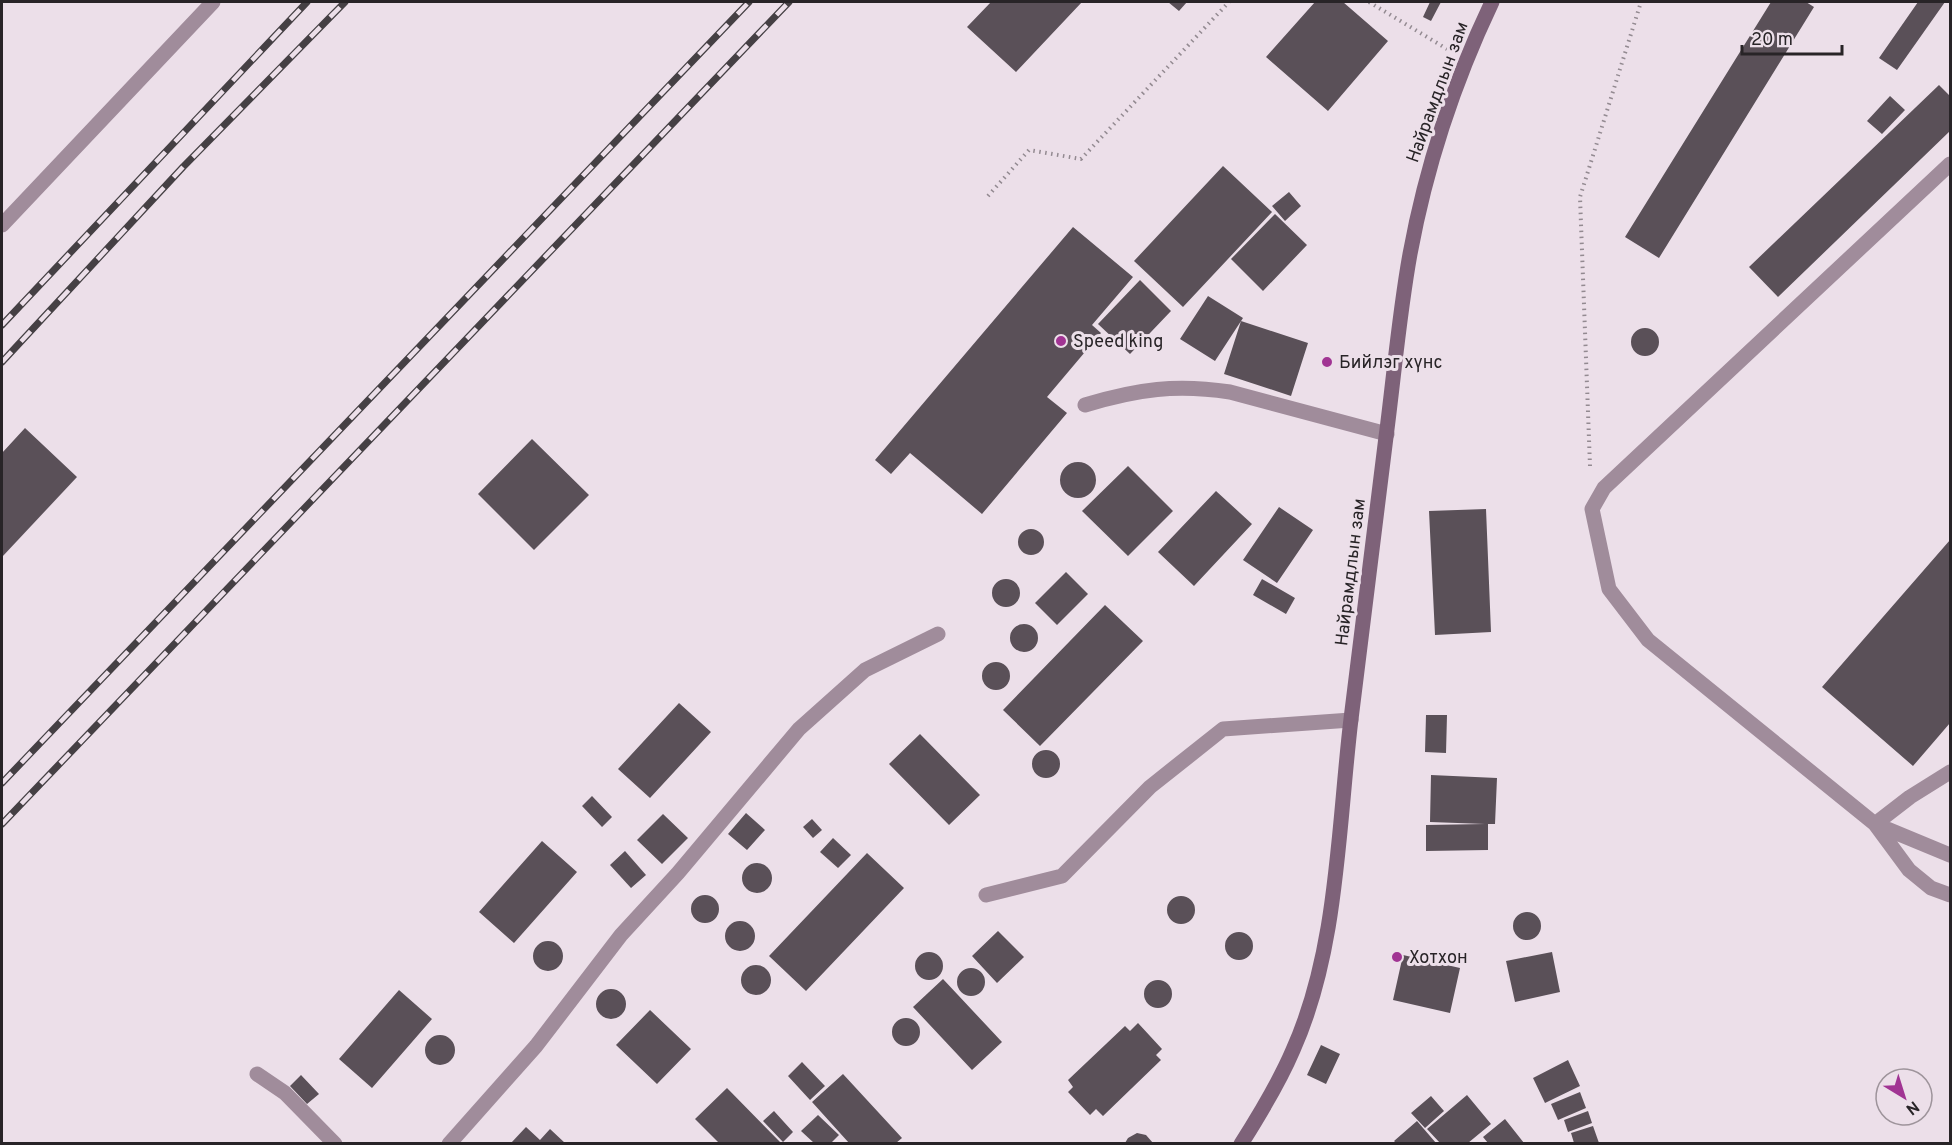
<svg xmlns="http://www.w3.org/2000/svg" width="1952" height="1145" viewBox="0 0 1952 1145" font-family="Overpass,sans-serif">
<rect width="100%" height="100%" fill="#ecdfe9"/>
<path fill="#5a5058" d="M991,2H1082L1016,72L967,27Z
M1168,2H1187L1179,11Z
M1315,2H1343L1388,41L1328,111L1266,57Z
M1430,2H1441L1431,21L1423,17Z
M1771,2H1806L1814,7L1659,258L1625,237Z
M1918,2H1945L1897,70L1879,58Z
M1939,85L1950,96V131L1778,297L1749,267Z
M1890,96L1905,110L1882,134L1867,121Z
M1223,166L1272,212L1183,307L1134,261Z
M1289,192L1301,206L1285,221L1272,206Z
M1275,214L1307,245L1263,291L1231,259Z
M1073,227L1133,277L1092,325L1101,333L1047,397L1067,413L982,514L910,453L891,474L875,460Z
M1140,280L1171,311L1130,354L1098,324Z
M1208,296L1243,318L1215,361L1180,339Z
M1241,321L1308,343L1291,396L1224,374Z
M1631 342a14 14 0 1 1 28 0a14 14 0 1 1-28 0Z
M25,428L77,477L2,557V453Z
M532,439L589,495L534,550L478,494Z
M1060 480a18 18 0 1 1 36 0a18 18 0 1 1-36 0Z
M1128,466L1173,511L1128,556L1082,511Z
M1216,491L1252,524L1194,586L1158,552Z
M1279,507L1313,530L1277,583L1243,560Z
M1486,509L1491,632L1435,635L1429,511Z
M1018 542a13 13 0 1 1 26 0a13 13 0 1 1-26 0Z
M1950,540V723L1913,766L1822,687Z
M1066,572L1088,594L1057,625L1035,603Z
M992 593a14 14 0 1 1 28 0a14 14 0 1 1-28 0Z
M1262,579L1295,598L1286,614L1253,595Z
M1105,605L1143,641L1040,746L1003,710Z
M1010 638a14 14 0 1 1 28 0a14 14 0 1 1-28 0Z
M982 676a14 14 0 1 1 28 0a14 14 0 1 1-28 0Z
M679,703L711,732L650,798L618,769Z
M1426,715H1447L1446,753L1425,752Z
M920,734L980,795L949,825L889,764Z
M1032 764a14 14 0 1 1 28 0a14 14 0 1 1-28 0Z
M1431,775L1497,778L1495,824H1488V850L1426,851V825L1485,824L1430,822Z
M592,796L612,817L602,827L582,806Z
M746,813L765,830L747,850L728,834Z
M663,814L688,838L662,864L637,840Z
M812,819L822,830L813,838L803,827Z
M833,838L851,855L838,868L820,852Z
M542,841L577,872L514,943L479,912Z
M625,851L646,875L631,888L610,865Z
M867,853L904,888L806,991L769,956Z
M742 878a15 15 0 1 1 30 0a15 15 0 1 1-30 0Z
M691 909a14 14 0 1 1 28 0a14 14 0 1 1-28 0Z
M1167 910a14 14 0 1 1 28 0a14 14 0 1 1-28 0Z
M1513 926a14 14 0 1 1 28 0a14 14 0 1 1-28 0Z
M725 936a15 15 0 1 1 30 0a15 15 0 1 1-30 0Z
M998,931L1024,957L997,983L972,956Z
M1225 946a14 14 0 1 1 28 0a14 14 0 1 1-28 0Z
M533 956a15 15 0 1 1 30 0a15 15 0 1 1-30 0Z
M915 966a14 14 0 1 1 28 0a14 14 0 1 1-28 0Z
M1552,952L1560,992L1515,1002L1506,961Z
M1403,955L1460,968L1450,1013L1393,1000Z
M741 980a15 15 0 1 1 30 0a15 15 0 1 1-30 0Z
M957 982a14 14 0 1 1 28 0a14 14 0 1 1-28 0Z
M943,979L1002,1042L972,1070L913,1007Z
M1144 994a14 14 0 1 1 28 0a14 14 0 1 1-28 0Z
M596 1004a15 15 0 1 1 30 0a15 15 0 1 1-30 0Z
M399,990L432,1019L372,1088L339,1059Z
M650,1010L691,1049L657,1084L616,1045Z
M892 1032a14 14 0 1 1 28 0a14 14 0 1 1-28 0Z
M1138,1023L1162,1049L1156,1055L1161,1060L1103,1116L1096,1109L1090,1115L1068,1092L1073,1087L1068,1080L1125,1026L1130,1031Z
M425 1050a15 15 0 1 1 30 0a15 15 0 1 1-30 0Z
M1321,1045L1340,1054L1326,1084L1307,1075Z
M1568,1060L1580,1086L1545,1103L1533,1078Z
M802,1062L825,1086L810,1100L788,1076Z
M843,1074L902,1138L896,1143H849L812,1102Z
M301,1075L319,1094L307,1104L290,1086Z
M727,1088L781,1143H719L695,1119Z
M1580,1092L1586,1108L1558,1120L1551,1104Z
M1467,1095L1491,1124L1468,1143H1440L1427,1129Z
M1431,1096L1444,1111L1425,1128L1411,1113Z
M774,1111L793,1132L783,1142L763,1121Z
M1588,1111L1592,1123L1568,1132L1564,1120Z
M818,1115L839,1135L831,1143H814L801,1131Z
M1505,1119L1524,1143H1488L1483,1137Z
M1417,1121L1436,1143H1396L1394,1141Z
M1593,1126L1599,1143H1574L1571,1133Z
M526,1127L540,1140L550,1129L565,1143H511Z
M1137,1133L1146,1135L1153,1143H1125L1128,1138Z"/>
<g fill="none" stroke-linecap="round" stroke-linejoin="round">
<path stroke="#938a91" stroke-width="4" stroke-dasharray="1.5 4.5" stroke-linecap="butt" d="M1369,2L1447,49
M988,196L1029,150L1081,159L1229,2
M1590,466L1580,197L1641,2"/>
<path stroke="#a08c9b" stroke-width="15" d="M2,225L213,2"/>
<path stroke="#a08c9b" stroke-width="15" d="M1950,164L1604,488L1592,509L1609,589L1648,640L1875,824L1909,870L1931,888L1950,895
M1085,405C1138,389 1176,384 1230,392L1387,434
M1950,772L1910,797L1875,824L1950,855
M986,895L1062,876L1150,787L1223,729L1351,720
M257,1074L285,1093L335,1144
M449,1144L536,1046L621,935L678,873L799,729L865,670L938,634"/>
<path stroke="#7e6279" stroke-width="15" d="M1241,1144C1260,1114 1279,1083 1293,1050C1338,950 1338,827 1351,719C1362,625 1375,531 1386,437C1394,376 1399,315 1410,254C1426,167 1454,82 1492,2"/>
<g stroke="#454044" stroke-width="7">
<path id="rail" d="M2,325L307,2
M2,362L183,167L345,2
M2,783L749,2
M2,824L789,2"/>
</g>
<use href="#rail" stroke="#ecdfe9" stroke-width="4.5" stroke-dasharray="14" stroke-linecap="butt"/>
</g>
<g fill="#a13493" stroke="#ecdfe9" stroke-width="2">
<circle cx="1061" cy="341" r="6"/>
<circle cx="1327" cy="362" r="6"/>
<circle cx="1397" cy="957" r="6"/>
</g>
<g text-anchor="middle" stroke-width="6" stroke-linejoin="round" paint-order="stroke">
<g font-size="18" fill="#282427" stroke="#ecdfe9">
<text transform="translate(1437 92) rotate(-70)" y="6">Найрамдлын зам</text>
<text transform="translate(1350 572) rotate(-83)" y="6">Найрамдлын зам</text>
</g>
<g font-size="18" fill="#282427" stroke="#ecdfe9" text-anchor="start">
<text x="1073" y="347">Speed king</text>
<text x="1339" y="368">Бийлэг хүнс</text>
<text x="1409" y="963">Хотхон</text>
</g>
</g>
<rect width="1952" height="1145" fill="none" stroke="#282427" stroke-width="6"/>
<g transform="translate(1904 1097) rotate(142)"><circle r="28" fill="#ecdfe9" stroke="#9e949b" stroke-width="1.5"/>
<path d="M0-4.5L10 22L0 15L-10 22Z" fill="#a13493"/>
<text y="-9" font-size="16" font-weight="bold" text-anchor="middle" fill="#282427">N</text>
</g>
<path d="M1742 45v9h100v-9" fill="none" stroke="#282427" stroke-width="3"/>
<text x="1751" y="45" font-size="18" fill="#282427" stroke="#ecdfe9" stroke-width="4.5" paint-order="stroke">20 m</text>
</svg>
